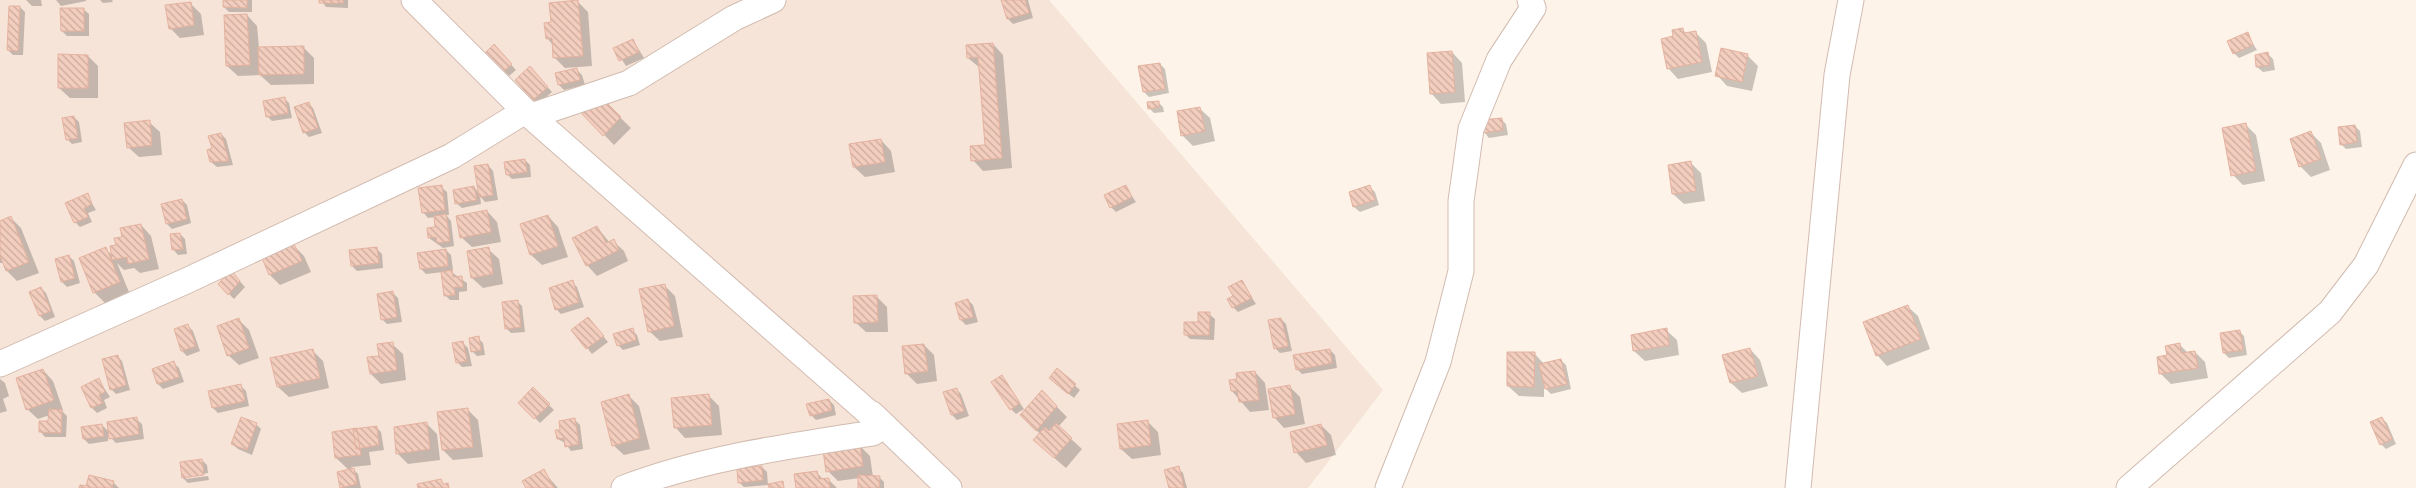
<svg xmlns="http://www.w3.org/2000/svg" width="2416" height="488" viewBox="0 0 2416 488" font-family="'DM Sans',sans-serif">
<defs>
<pattern id="building-back-hatch" width="6" height="6" patternUnits="userSpaceOnUse" patternTransform="scale(1.25)"><rect width="6" height="6" fill="#f3cebf"/><path d="M-1 5l2 2M0 0l6 6M5-1l2 2" fill="none" stroke="#caaa9d"/></pattern>
</defs>
<rect width="100%" height="100%" fill="#fdf3e8"/>
<path fill="#f5e4d7" d="M0,0H1049L1383,390L1308,488H0Z"/>
<path fill="#0003" d="M26,0H41L42,6H32Z
M56,0H86V1L61,6Z
M100,0H112L113,2L103,3Z
M224,0H252V12H229L224,7Z
M321,0H348V8L326,7Z
M1002,0H1028L1033,18L1013,24L1008,19Z
M577,1L588,12L592,66L565,68L555,58L553,45L547,38L552,23Z
M190,3L201,14L204,35L180,38L170,28Z
M20,7L25,12L23,55H13L8,50Z
M83,9L89,14V36H67L62,31Z
M247,15L257,26L259,48L303,47L314,58V84L271,85L260,75L238,76L227,66Z
M1682,29L1687,34L1696,33L1706,43L1712,72L1678,79L1668,68L1675,37Z
M2247,34L2257,50L2239,58L2234,53Z
M633,40L644,58L626,66L615,49Z
M993,44L1003,55L1012,168L983,171L973,160L986,146L980,68L968,58Z
M494,46L516,70L509,76L486,53Z
M1452,52L1462,63L1465,102L1441,104L1431,93Z
M2268,54L2273,59L2275,70L2263,72L2257,67Z
M88,56L98,66V98H70L59,88Z
M1748,56L1758,66L1752,91L1727,86L1717,75Z
M1160,64L1165,69L1169,93L1149,97L1144,92Z
M577,70L582,75L585,85L564,90L559,85Z
M535,73L552,92L538,104L533,99Z
M284,98L289,103L292,118L272,121L267,116Z
M600,98L631,128L614,145L584,114Z
M1158,102L1163,107L1164,112L1154,113L1149,108Z
M308,103L313,108L322,133L309,137L304,132Z
M1199,108L1210,118L1215,141L1193,146L1182,135Z
M74,117L79,122L82,142L72,144L67,139Z
M1501,119L1506,124L1508,135L1489,138L1484,132Z
M149,122L160,132L162,155L139,157L128,147Z
M2246,125L2256,135L2265,181L2243,185L2233,175Z
M2355,126L2360,131L2362,147L2346,149L2341,144Z
M2311,133L2321,143L2330,170L2311,177L2300,166Z
M221,134L226,139L233,165L217,167L211,162L213,149Z
M881,140L891,151L895,172L865,177L854,167L851,145Z
M525,160L530,165L531,177L512,179L507,174Z
M1691,163L1701,173L1705,201L1684,204L1673,194Z
M488,165L493,171L498,200L485,202L480,196L481,204L462,208L456,203L474,187L479,193Z
M1125,186L1136,202L1116,212L1111,207Z
M441,187L447,192L449,215H446L451,221L454,246L443,248L429,238L437,228L436,217L428,218L423,212Z
M1370,187L1375,192L1379,205L1360,212L1354,207L1350,193Z
M87,195L96,210L88,213L92,222L80,227L75,222Z
M182,200L187,205L191,223L172,229L167,224Z
M487,211L497,222L501,242L472,247L461,237Z
M548,216L558,227L568,257L542,265L531,255L522,225Z
M11,218L21,228L39,273L17,281L7,271L4,263H0V222Z
M141,225L151,236L159,269L140,273L134,268L124,270L117,263L129,292L105,303L94,292L105,249L113,256L117,246Z
M597,227L610,243L613,241L624,251L628,261L597,276L587,265Z
M180,234L185,239L187,254L178,255L173,249Z
M294,246L304,256L311,272L280,285L270,275L263,259Z
M376,248L382,254L383,268L357,271L352,266Z
M488,249L499,259L503,284L483,288L472,278Z
M446,250L451,255L453,270L450,271L467,283V291L459,292V300H450L445,295L443,272L426,274L421,269Z
M69,256L74,261L80,283L67,287L62,282Z
M236,277L245,287L234,299L219,284Z
M572,282L577,287L584,307L561,314L556,309Z
M1242,282L1256,304L1238,312L1233,307L1234,297Z
M664,285L675,296L683,337L660,341L649,331Z
M41,288L46,293L55,317L45,321L40,316L31,292Z
M393,293L398,298L402,322L387,324L382,319Z
M877,297L887,307L888,332H866L855,322Z
M968,300L973,305L978,322L966,325L961,320L957,304Z
M517,301L522,306L525,332L511,333L506,328Z
M1907,306L1918,316L1930,349L1887,366L1877,355Z
M1209,314L1215,319L1214,340L1190,339L1185,334Z
M238,319L249,330L259,358L239,365L228,355Z
M1281,319L1286,324L1292,351L1280,353L1275,348Z
M593,324L608,342L592,354L573,330Z
M188,326L193,331L200,351L187,356L182,351L175,330Z
M632,330L637,335L640,345L623,350L618,345Z
M1666,330L1677,340L1679,355L1645,361L1634,351L1632,336Z
M2239,331L2244,336L2247,355L2229,358L2224,353Z
M478,338L483,343L485,355L477,356L472,351Z
M463,343L468,348L472,366L462,367L457,362Z
M392,344L403,354L406,380L381,384L371,374L380,357Z
M2179,344L2188,353L2195,352L2205,362L2208,378L2171,384L2160,373L2168,356Z
M924,345L934,355L937,381L917,384L906,373Z
M1750,349L1760,360L1768,386L1742,393L1731,383Z
M1330,350L1335,355L1337,368L1302,374L1297,369Z
M313,351L323,361L329,388L289,397L278,387L271,359Z
M1534,353L1544,364L1561,360L1566,365L1571,389L1551,394L1544,387V397L1519,396L1508,386Z
M117,356L122,361L130,390L116,394L111,389Z
M174,363L179,368L184,382L163,389L158,384L153,369Z
M43,370L53,381L63,410L62,411L67,416L66,437H45L40,431L49,422L50,415L38,419L27,409Z
M1057,370L1080,390L1074,398L1055,383Z
M1255,372L1265,383L1269,410L1250,412L1232,391L1238,380Z
M1002,377L1024,409L1016,414L1011,409Z
M0,379L5,383L9,396L3,399L7,411L0,413Z
M99,380L110,397L104,400L107,408L97,413L92,408L83,387Z
M241,386L246,391L249,406L218,413L213,408Z
M1290,387L1300,397L1305,424L1284,428L1274,417Z
M533,389L554,410L540,423L520,403Z
M956,389L961,394L969,416L957,420L952,415L944,393Z
M1042,392L1067,417L1058,427L1082,449L1066,468L1045,450L1040,434L1022,415Z
M629,396L639,406L650,449L624,455L613,445Z
M709,396L719,406L722,435L685,438L675,427Z
M829,400L834,405L836,415L816,420L811,415Z
M468,410L478,420L483,457L453,460L443,450Z
M2382,418L2387,423L2396,444L2386,449L2381,444Z
M136,419L142,424L144,439L116,443L108,435V441L89,444L84,439L102,425L110,433Z
M575,420L580,425L583,449L571,451L565,443L558,439L562,431Z
M1147,421L1158,432L1161,455L1132,459L1121,449Z
M426,423L437,434L440,460L408,464L398,454Z
M256,424L261,429L252,455L238,449L232,444Z
M1321,425L1331,435L1336,455L1306,463L1296,452Z
M376,427L381,432L384,450L369,452L371,465L351,467L358,474L361,488H342L349,470L336,458Z
M859,445L870,456L873,477H879L884,482V488H859L860,478L838,481L828,471Z
M202,460L207,465L208,473L186,477V479L208,476L209,480L188,483L183,478Z
M762,467L767,472L768,485L744,487L739,482Z
M1178,468L1183,473L1187,488H1170Z
M543,471L558,488H528Z
M817,473L824,480L828,479L837,488H797Z
M113,482L119,488H87Z"/>
<path fill="url(#building-back-hatch)" stroke="#e6b29f" d="M223,0H247V8L223,7Z
M319,0H343V3H319Z
M578,0L583,56L553,58L552,38L546,39L544,23L551,22L549,3Z
M1001,0H1025L1029,13L1007,19Z
M191,2L194,25L169,29L165,5Z
M9,6H20L18,51L7,50Z
M60,8H84V31H61Z
M247,14L250,65L226,66L224,15Z
M1683,28L1684,33L1696,31L1702,62L1667,69L1661,39L1673,36L1672,30Z
M2248,32L2253,45L2233,54L2227,41Z
M633,39L639,52L619,61L613,48Z
M993,43L1002,158L971,161L970,146L985,145L978,57L967,58L966,45Z
M494,44L512,64L503,72L485,53Z
M304,46V74L259,75L258,47Z
M1721,48L1748,54L1742,82L1715,76Z
M1452,51L1455,92L1430,94L1427,53Z
M2268,52L2270,65L2256,67L2255,55Z
M58,54L88,55V88H58Z
M1160,63L1165,89L1143,92L1138,66Z
M530,66L548,87L533,100L515,80Z
M577,68L580,80L558,85L555,73Z
M600,96L621,117L603,136L582,114Z
M285,97L288,113L266,117L263,101Z
M1159,101V107L1148,109L1147,102Z
M309,102L318,128L303,133L294,107Z
M1200,107L1205,131L1181,136L1177,111Z
M74,116L78,138L66,140L62,118Z
M1502,118L1503,130L1483,133L1481,120Z
M150,120L152,145L127,148L124,123Z
M2246,123L2256,171L2231,176L2222,128Z
M2355,125L2357,142L2340,145L2338,127Z
M2311,131L2321,159L2299,167L2290,139Z
M221,133L229,161L210,162L207,150L212,148L208,136Z
M881,139L885,162L853,167L849,144Z
M525,159L527,172L506,175L504,162Z
M1691,161L1696,191L1672,194L1668,165Z
M488,164L493,195L479,197L474,166Z
M442,185L445,210L422,213L418,188Z
M1126,185L1132,197L1110,208L1104,195Z
M1370,185L1375,200L1353,207L1349,192Z
M474,186L477,200L455,204L453,190Z
M88,193L92,204L84,208L88,217L74,223L65,203Z
M182,199L187,219L166,224L161,204Z
M487,210L491,232L460,238L456,216Z
M446,214L450,241L437,243L436,237L428,238L427,228L435,227L434,216Z
M548,215L558,246L530,255L520,224Z
M11,216L29,262L6,271L0,256V221Z
M141,224L149,259L128,264L127,257L112,260L110,246L116,245L114,238L122,237L120,228Z
M597,226L606,243L614,239L619,250L586,266L572,238Z
M180,233L183,249L172,250L170,234Z
M294,244L302,261L269,275L262,258Z
M106,247L120,282L93,293L79,258Z
M377,247L379,263L351,266L349,250Z
M489,247L493,274L471,278L467,251Z
M446,249L448,266L420,269L417,253Z
M69,255L75,278L61,282L55,259Z
M231,270L240,281L228,295L218,284Z
M452,270L453,277L462,276L463,287H454L455,295L444,296L441,272Z
M573,280L579,302L555,310L549,288Z
M1242,280L1252,298L1232,308L1227,299L1233,296L1228,287Z
M665,284L674,326L648,332L639,289Z
M41,287L51,311L39,316L29,292Z
M393,291L397,317L381,320L377,294Z
M877,295L878,322L854,323L853,296Z
M968,299L973,317L960,320L955,303Z
M518,300L521,327L505,329L502,302Z
M1908,305L1921,339L1876,356L1863,322Z
M1198,312H1210L1209,335H1184V322H1198Z
M588,317L604,336L586,349L571,330Z
M239,318L249,348L227,356L217,326Z
M1281,318L1288,346L1274,349L1268,320Z
M188,324L196,346L181,351L174,329Z
M633,328L636,340L617,346L613,334Z
M1667,328L1669,345L1633,351L1631,335Z
M2240,330L2243,350L2223,353L2220,333Z
M479,336L481,350L471,352L469,338Z
M463,341L467,361L456,363L452,343Z
M393,342L397,370L370,374L367,357L379,356L377,344Z
M2180,343L2181,353L2195,351L2198,368L2159,374L2157,357L2167,355L2165,346Z
M924,344L928,371L905,374L902,346Z
M1750,348L1758,376L1730,383L1722,355Z
M313,349L320,378L277,387L270,358Z
M1330,349L1332,363L1296,370L1293,355Z
M1507,352H1535L1534,387L1507,386Z
M118,355L126,385L110,390L102,359Z
M1561,359L1567,384L1545,389L1539,364Z
M174,361L179,377L157,384L152,369Z
M1057,368L1076,384L1068,394L1049,378Z
M43,369L54,400L26,410L16,378Z
M1255,371L1259,400L1239,402L1237,391H1231L1229,380L1237,379L1236,373Z
M1002,375L1020,403L1010,410L991,382Z
M99,378L105,392L99,395L103,403L91,408L81,387Z
M241,384L245,401L212,408L208,391Z
M1290,385L1295,414L1273,418L1268,389Z
M533,387L550,404L534,419L518,403Z
M957,388L964,411L951,415L943,392Z
M1042,390L1057,406L1036,431L1020,415Z
M629,394L640,438L612,446L601,402Z
M709,394L712,425L674,428L671,398Z
M829,399L832,410L810,416L806,404Z
M468,408L473,447L442,450L437,412Z
M49,409L62,410L61,433L39,432V421H48Z
M137,417L139,434L109,439L107,422Z
M241,417L257,423L247,450L231,444Z
M2382,417L2392,439L2380,445L2370,422Z
M575,418L579,444L565,447L564,438L557,439L555,430H560L559,421Z
M1148,420L1151,445L1120,449L1117,424Z
M427,422L430,449L396,454L394,427Z
M1056,423L1072,438L1054,458L1033,440L1045,427L1049,431Z
M102,424L104,436L83,439L81,427Z
M1321,424L1327,445L1294,453L1290,432Z
M377,426L379,445L356,449L353,429Z
M357,428L361,455L335,458L332,432Z
M860,444L863,466L826,472L823,450Z
M202,459L204,475L182,478L180,462Z
M762,466L763,480L738,483L737,468Z
M1179,466L1184,488H1169L1164,470Z
M354,468L357,484L340,488L337,472Z
M544,469L554,488H526L522,481Z
M817,471L819,479L829,478L830,488H796L794,474Z
M89,475L114,481L112,488H79L80,485L86,486Z
M858,475L880,476L879,488H858Z
M441,479L443,484L448,483L449,488H418L417,484Z
M783,481L784,488H769L768,484Z"/>
<g fill="none" stroke-linecap="round" stroke-linejoin="round">
<g stroke="#d2bbb0" stroke-width="27">
<path id="minor" d="M414,0L525,111L877,420L878,428L873,433C789,446 703,458 624,488
M531,116L629,83L734,18L773,0
M0,364L186,281L452,156L525,111
M872,414L949,488
M1388,488L1438,362L1461,271V201L1471,129L1499,60L1533,8L1530,0
M1798,488L1837,75L1851,0
M2129,488L2330,312L2366,265L2416,165"/>
</g>
<use href="#minor" stroke="#fff" stroke-width="25"/>
</g>
</svg>
